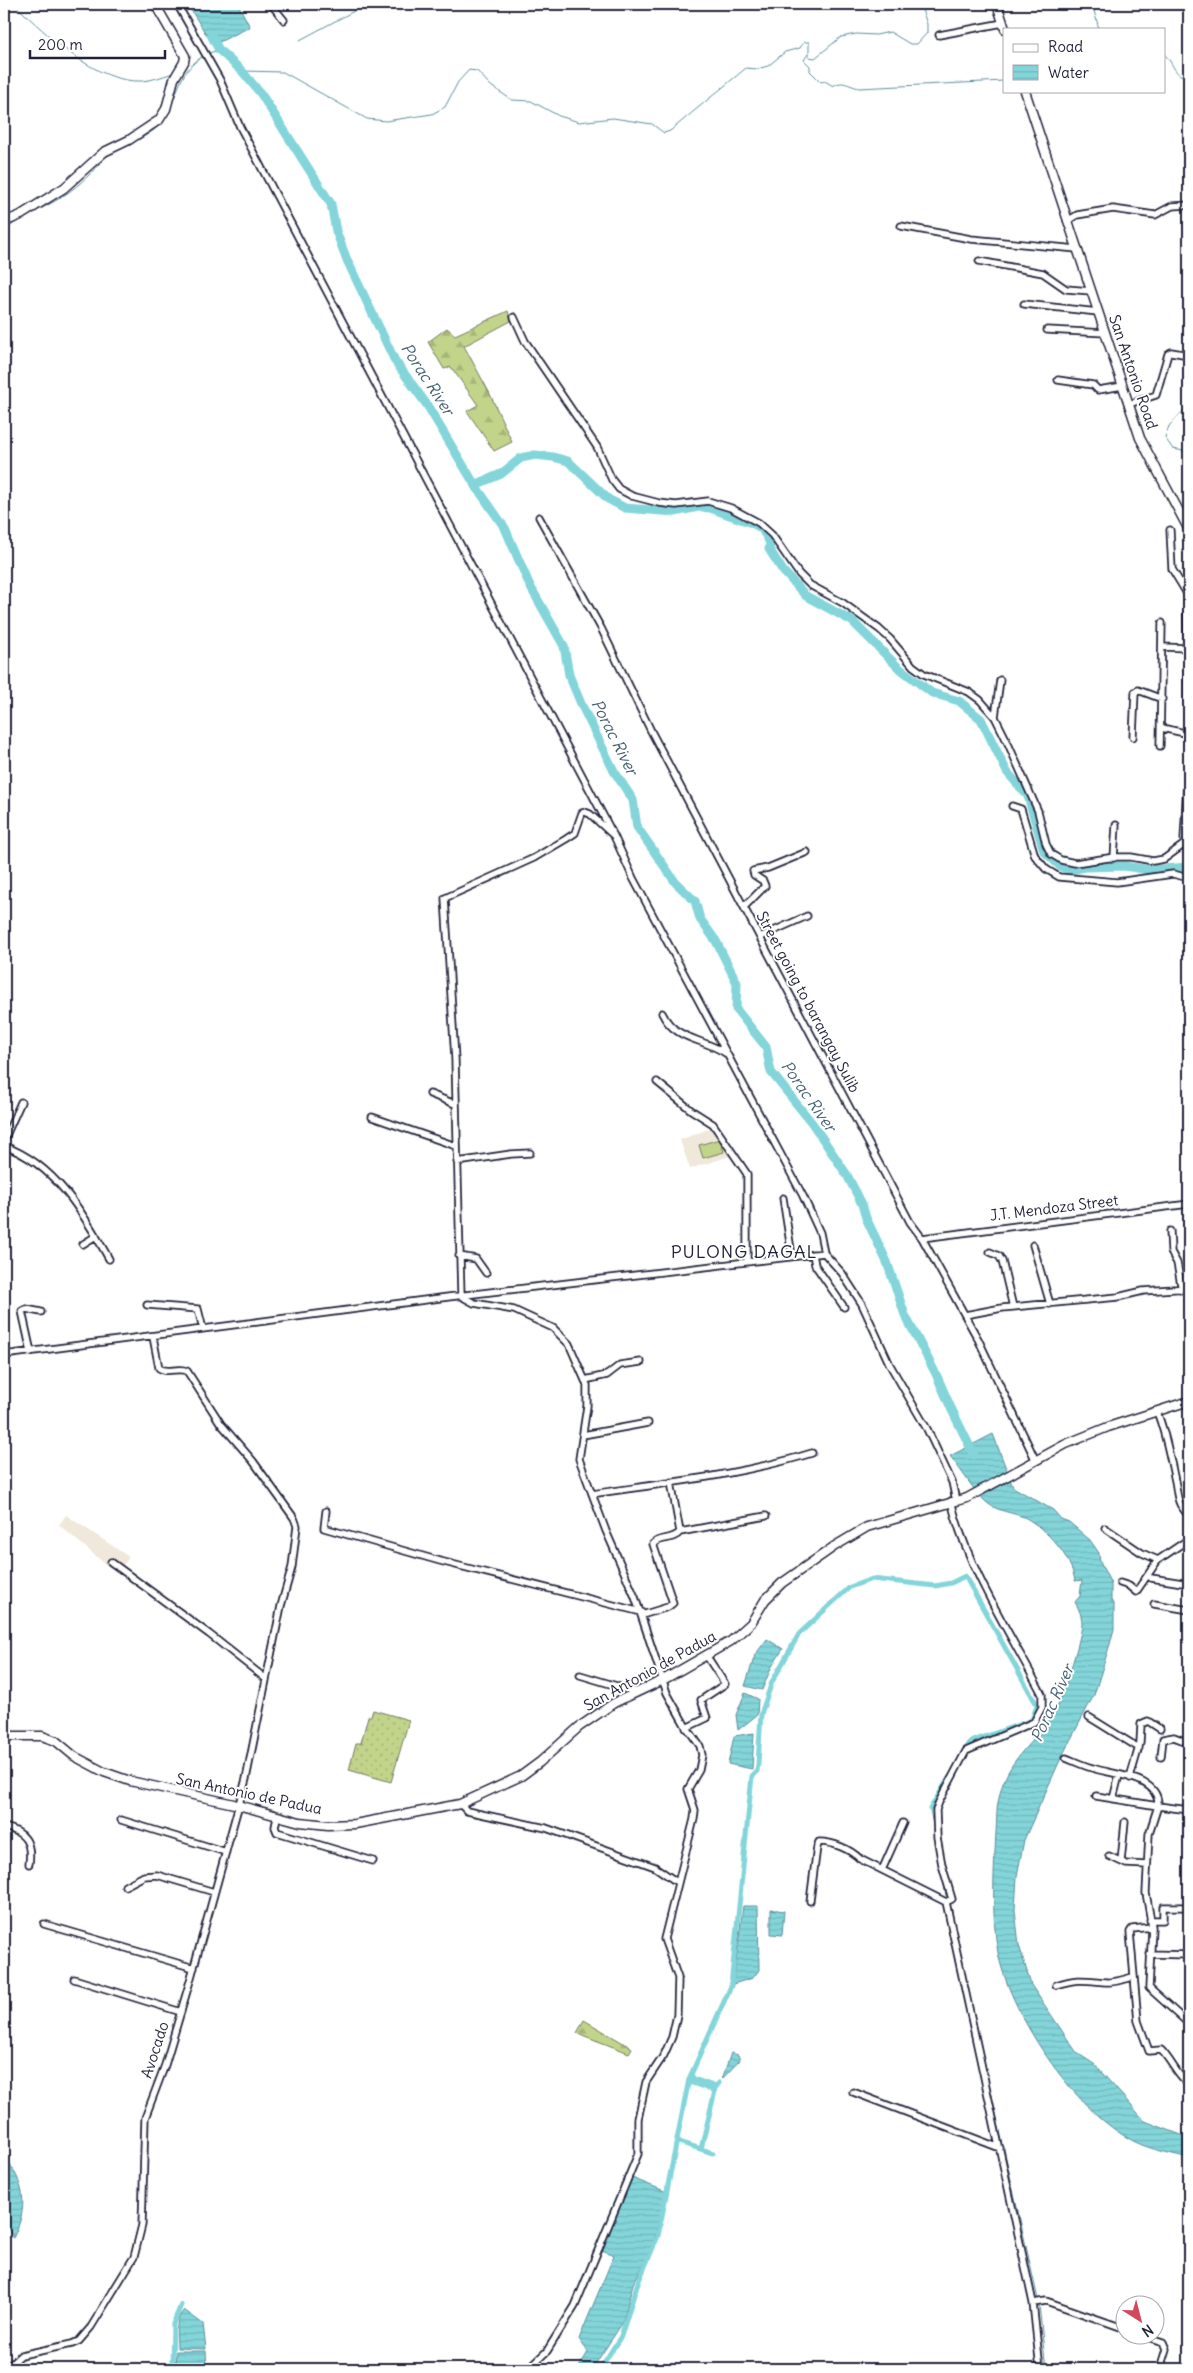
<svg xmlns="http://www.w3.org/2000/svg" width="1193" height="2373" viewBox="0 0 1193 2373" font-family="Delius,sans-serif">
<defs>
<pattern id="grass-dots" width="8" height="8" patternUnits="userSpaceOnUse" patternTransform="scale(1.25)"><rect width="8" height="8" fill="#c2d48a"/><path d="M2 2h.1M6 6h.1" fill="none" stroke="#a6b678" stroke-width="1.8" stroke-linecap="round"/></pattern>
<pattern id="forest-firs" width="22" height="20" patternUnits="userSpaceOnUse" patternTransform="scale(1.25)"><rect width="22" height="20" fill="#c2d48a"/><path d="M5 1l3.5 6h-7zM16 11l3.5 6h-7z" fill="#a6b678"/></pattern>
<pattern id="water-rules" width="6" height="5" patternUnits="userSpaceOnUse" patternTransform="scale(1.25)"><rect width="6" height="5" fill="#83d5d9"/><path d="M0 2.5h6" fill="none" stroke="#71b7bb"/></pattern>
</defs>
<rect width="100%" height="100%" fill="#fff"/>
<filter id="ink" filterUnits="userSpaceOnUse"><feTurbulence type="fractalNoise" baseFrequency=".02" numOctaves="2"/><feDisplacementMap in="SourceGraphic" scale="10" xChannelSelector="R" yChannelSelector="G"/><feConvolveMatrix kernelMatrix="1 2 1 2 8 2 1 2 1" color-interpolation-filters="sRGB"/></filter>
<g filter="url(#ink)">
<path fill="#f0e8da" d="M711,1128L730,1156L690,1169L680,1140Z
M66,1515L129,1557L120,1570L112,1566L110,1568L59,1525Z"/>
<path fill="url(#grass-dots)" stroke="#727b62" d="M373,1710L409,1720L391,1782L349,1770L356,1743H361L368,1716H371Z"/>
<path fill="url(#forest-firs)" stroke="#727b62" d="M508,311L511,321L464,346L489,392L512,442L494,451L467,411L478,405L451,367L444,369L428,342L447,328L455,335Z
M584,2020L632,2048L629,2053L577,2033Z"/>
<path fill="#c2d48a" stroke="#727b62" d="M720,1139L724,1152L703,1158L699,1145Z"/>
<path fill="url(#water-rules)" stroke="#5c8d9a" d="M187,4H238L250,27L213,45Z
M993,1434L1013,1487L1053,1510L1061,1519L1069,1522L1090,1540L1099,1553L1100,1562L1111,1584V1600L1114,1606V1629L1110,1644L1094,1695L1061,1758L1024,1840L1017,1876L1015,1910L1019,1945L1031,1985L1077,2053L1094,2064L1145,2121L1189,2138V2158C1174,2154 1157,2151 1142,2145C1080,2120 1011,2017 998,1953C991,1914 994,1871 996,1832C997,1821 996,1809 999,1798C1006,1760 1033,1744 1053,1714C1062,1700 1081,1640 1082,1624C1082,1615 1079,1610 1075,1602L1080,1596L1082,1580L1075,1581C1071,1556 1047,1530 1026,1518C1013,1512 997,1512 986,1502C973,1490 962,1471 950,1456Z
M767,1639L783,1649L771,1668L762,1690L745,1686L755,1655Z
M745,1693L758,1699L757,1715L738,1730L736,1715Z
M754,1733L752,1769L728,1764L734,1736Z
M743,1906H758L759,1970L753,1978L733,1984Z
M771,1909L784,1911L782,1935L771,1934Z
M731,2053L738,2055L740,2060L722,2079Z
M4,2156C25,2183 29,2207 13,2238L4,2219Z
M632,2178L667,2192L652,2249L633,2284L623,2322L592,2369H578L588,2352L579,2339L614,2255L602,2250Z
M184,2310L203,2324L206,2349L177,2348C177,2335 174,2320 184,2310Z
M176,2351H206L207,2369H175Z"/>
<g fill="none" stroke-linecap="round" stroke-linejoin="round">
<path stroke="#5c8d9a" stroke-width="1" d="M14,4C47,34 95,84 143,81C153,80 164,76 173,73
M1091,4L1093,7L1099,29
M300,40L367,4
M209,53L219,50
M808,54L804,60L810,66V71L821,82L825,81L833,86C842,79 849,86 859,88L1004,81
M1164,54C1174,62 1174,79 1189,76
M242,71L283,72L367,119L386,121L432,114L445,107L458,82L469,70L477,71L491,86L512,100L531,101L559,116L579,122L613,118L652,124L664,133L670,131L746,68L757,69L768,66L785,52L800,48L804,42H809V57L815,58L841,37L856,34L876,35L890,32L910,44H917L927,33V24L920,4
M171,106C181,83 181,71 203,56
M31,213C53,204 73,191 89,175C96,168 103,158 112,153C130,142 158,135 167,114
M4,231L19,220
M1189,405L1169,426L1165,438L1173,449L1189,452
M930,1809L934,1831
M943,1879L946,1896
M972,2008L1038,2299
M1039,2305L1046,2369"/>
<path stroke="#83d5d9" stroke-width="5" d="M930,1809L949,1778
M691,2075L694,2079L716,2087L719,2083
M689,2082L715,2091L701,2149
M679,2142L713,2153
M172,2369L173,2324L181,2305
M600,2369L621,2336L637,2285L658,2236L689,2079L731,1986L752,1776L757,1771L758,1764L761,1714L772,1682L799,1634L829,1606L850,1587L872,1579L935,1586L951,1583L965,1576L1037,1705L1032,1720L970,1742L964,1753"/>
<path stroke="#83d5d9" stroke-width="9" d="M211,35L219,50L242,71L261,94L331,204L336,231L347,260L395,361L427,405L475,485L505,528L530,586L564,646L569,675L582,706L614,771L633,800L637,827L676,883L695,901L700,919L716,941L737,983L736,1009L766,1047L771,1072L812,1123L847,1175L862,1204L866,1218L887,1262L905,1315L936,1374L951,1408L974,1455
M475,485L501,474L521,458L535,455L553,457L568,461L608,499L625,508L675,512L698,507L710,508L752,523L762,529L770,543L769,549L783,571L806,596L852,621L898,667L932,693L959,701L981,719L1007,772L1028,796L1044,851L1061,867L1071,870L1085,867L1124,866L1150,870L1189,867"/>
<g stroke="#22223b" stroke-width="9">
<path id="street" d="M177,4L220,80L240,127L614,836L633,878L803,1196L820,1233L824,1253L842,1273L862,1304L890,1365L927,1429L952,1482L956,1501
M271,4L284,20
M939,35L1003,23
M1067,221L1077,215L1113,209L1155,215L1172,206L1189,205
M901,226L971,239L1077,249
M979,261L1043,273L1066,289L1091,291
M1024,304L1098,312
M514,317L525,341L597,447L612,480L619,489L632,496L659,503L676,505L708,501L731,508L759,523L772,535L799,574L810,585L843,603L879,629L890,639L913,666L924,674L969,692L980,700L995,717L1006,739L1038,811L1046,844L1051,854L1061,860L1075,863L1115,857H1131L1153,861L1164,859L1186,843
M1047,330L1106,333
M1058,380L1093,385L1098,390L1123,386
M1129,404L1156,395L1168,354L1171,352L1189,355
M539,517L601,628L651,731L910,1222L922,1238L978,1339L1035,1459
M1170,530L1172,569L1189,597
M1162,647L1188,648
M995,717L1000,680
M1162,728L1189,734
M1133,737L1135,692L1138,690L1162,699
M1160,746L1162,623
M1012,806L1021,809L1035,856L1046,869L1059,877L1117,882L1173,874L1189,878
M1186,843L1184,839L1189,747L1187,615L1189,600
M1114,858L1116,825
M744,907L765,886L763,881L754,875L753,871L768,868L807,852
M760,937L807,916
M662,1013C675,1041 704,1038 727,1054
M657,1082L691,1110L713,1124L747,1174V1261
M430,1094L455,1104
M372,1117L456,1146
M4,1140L21,1102
M4,1146C55,1164 84,1214 109,1259
M457,1162L511,1154L530,1153
M783,1198L792,1256
M1170,1231L1171,1252L1177,1263L1182,1290
M922,1238L1189,1204
M83,1244L96,1236
M1033,1245L1050,1304
M990,1252L999,1256L1002,1261L1013,1307
M813,1254L815,1265L844,1307
M459,1256L476,1259L486,1273
M147,1305L198,1309L203,1329
M965,1315L1002,1308L1118,1297L1143,1291L1189,1288
M31,1352L22,1311L26,1309L41,1312
M4,1355L448,1297L824,1253
M585,1380L607,1375L620,1365L641,1362
M1157,1412C1166,1434 1170,1458 1175,1481C1177,1489 1176,1495 1180,1504C1182,1508 1186,1512 1189,1516
M583,1435L648,1423
M671,1482L680,1532L766,1516
M592,1494C666,1483 741,1475 812,1453
M951,1501C967,1568 1010,1633 1042,1694V1707L1034,1722L966,1751L939,1802L936,1810L937,1837L942,1865L952,1899L946,1902L1033,2303L1040,2369
M326,1511L324,1528L440,1561L641,1612
M1105,1528L1142,1553L1158,1560
M111,1562L209,1634L266,1679
M1151,1578L1189,1584
M1120,1583L1129,1586L1136,1592L1158,1560L1189,1539
M1154,1604L1189,1610
M642,1615L668,1607L673,1603L653,1544C660,1536 673,1541 680,1532
M580,1675L637,1692
M1089,1717L1139,1748
M686,1728L707,1718L701,1700L725,1684L706,1655
M4,1750L8,1736
M1161,1757L1163,1739L1174,1737L1189,1743
M1066,1758C1076,1762 1086,1767 1096,1769C1116,1775 1160,1777 1158,1806L1096,1796
M1130,1778L1140,1743L1141,1724L1148,1721L1160,1729
M1113,1799L1119,1775
M460,1804L467,1811L546,1828L655,1867L677,1882
M1189,1810L1158,1806L1149,1834L1146,1893L1152,1927L1149,1988L1189,2024
M277,1817L275,1827L277,1832L373,1861
M121,1820L226,1852
M4,1827C25,1832 32,1842 29,1864
M1109,1856L1126,1864L1147,1865
M1121,1861L1125,1822
M882,1870L903,1823
M125,1886L144,1876L157,1875L214,1892
M810,1901L817,1847L819,1842C833,1842 850,1849 860,1859L946,1902
M1150,1920H1163V1907H1189
M44,1924L194,1968
M1152,1927L1132,1929L1130,1932L1138,2021L1149,2051L1161,2050C1172,2061 1176,2075 1189,2085
M1150,1954L1189,1955
M74,1979L181,2012
M1056,1985C1078,1978 1083,1980 1106,1982C1114,1983 1125,1979 1133,1977
M853,2092L1000,2148
M1033,2303L1046,2301L1126,2329
M1144,2336L1163,2342L1166,2349L1162,2362L1165,2369
M6,2369L21,2355L72,2344L79,2341L91,2327L134,2257L142,2225L145,2118L165,2065L190,1981L246,1779L281,1606L292,1567L297,1526L294,1518L253,1461L221,1424L187,1371C178,1367 167,1374 159,1368L153,1337
M528,2369L547,2351L575,2306L638,2154V2119L646,2082L664,2055L672,2037L677,2015L678,1978L664,1939L694,1819L695,1810L688,1789L699,1770L702,1755L700,1746L685,1725L667,1693L635,1597L606,1531L579,1459L587,1406V1385L569,1344L553,1328L514,1310L474,1303L461,1296L455,1059L445,898L534,858L566,839L575,833L582,813L585,812L590,814L614,836"/>
</g>
<g stroke="#22223b" stroke-width="11">
<path id="secondary" d="M997,4L1005,29
M1025,91L1140,438L1189,530
M4,222L21,215L64,188L104,152L129,140L159,120L166,109L174,79L184,62L185,56L155,4
M4,1736H42L56,1741L74,1756L104,1772L130,1781L234,1804L300,1822L328,1825L355,1824L460,1804L521,1776L540,1762L579,1727L614,1703L663,1680L731,1641L751,1623L765,1600L782,1583L835,1546L867,1527L967,1498L1066,1444L1108,1427L1189,1401"/>
</g>
<use href="#street" stroke="#fff" stroke-width="5.5"/>
<use href="#secondary" stroke="#fff" stroke-width="8"/>
</g>
</g>
<g text-anchor="middle" stroke-width="4" stroke-linejoin="round" paint-order="stroke">
<g font-size="15" fill="#22223b" stroke="#fff">
<text transform="translate(1133 372) rotate(71)" y="5">San Antonio Road</text>
<text transform="translate(808 1002) rotate(62)" y="5">Street going to barangay Sulib</text>
<text transform="translate(1054 1208) rotate(-7)" y="5">J.T. Mendoza Street</text>
<text transform="translate(650 1671) rotate(-29)" y="5">San Antonio de Padua</text>
<text transform="translate(249 1794) rotate(12)" y="5">San Antonio de Padua</text>
<text transform="translate(155 2050) rotate(-72)" y="5">Avocado</text>
</g>
<g font-size="16" font-style="italic" fill="#446172" stroke="#fff">
<text transform="translate(428 379) rotate(57)" y="6">Porac River</text>
<text transform="translate(615 737) rotate(63)" y="6">Porac River</text>
<text transform="translate(809 1096) rotate(55)" y="6">Porac River</text>
<text transform="translate(1052 1703) rotate(-66)" y="6">Porac River</text>
</g>
<g font-size="18" letter-spacing="1" fill="#22223b" stroke="#fff">
<text x="744" y="1258">PULONG DAGAL</text>
</g>
</g>
<rect width="1193" height="2373" fill="none" stroke="#fff" stroke-width="20"/>
<rect x="10" y="10" width="1173" height="2353" fill="none" stroke="#22223b" stroke-width="2" filter="url(#ink)"/>
<rect x="1003" y="28" width="162" height="65" fill="#ffffff" stroke="#a7a7b1"/>
<rect x="1013" y="44" width="25" height="8" fill="#ffffff" stroke="#a7a7b1"/>
<text x="1048" y="52" font-size="15" fill="#22223b">Road</text>
<rect x="1013" y="65" width="25" height="15" fill="url(#water-rules)" stroke="#a7a7b1"/>
<text x="1048" y="78" font-size="15" fill="#22223b">Water</text>
<g transform="translate(1140 2320) rotate(144)"><circle r="24" fill="#ffffff" stroke="#a7a7b1"/>
<path d="M0-4L9 19L0 12L-9 19Z" fill="#d1495b"/>
<text y="-8" font-size="14" font-weight="bold" text-anchor="middle" fill="#22223b">N</text>
</g>
<path d="M30 50v8h135v-8" fill="none" stroke="#22223b" stroke-width="2.5"/>
<text x="38" y="50" font-size="15" fill="#22223b" stroke="#ffffff" stroke-width="4" paint-order="stroke">200 m</text>
</svg>
